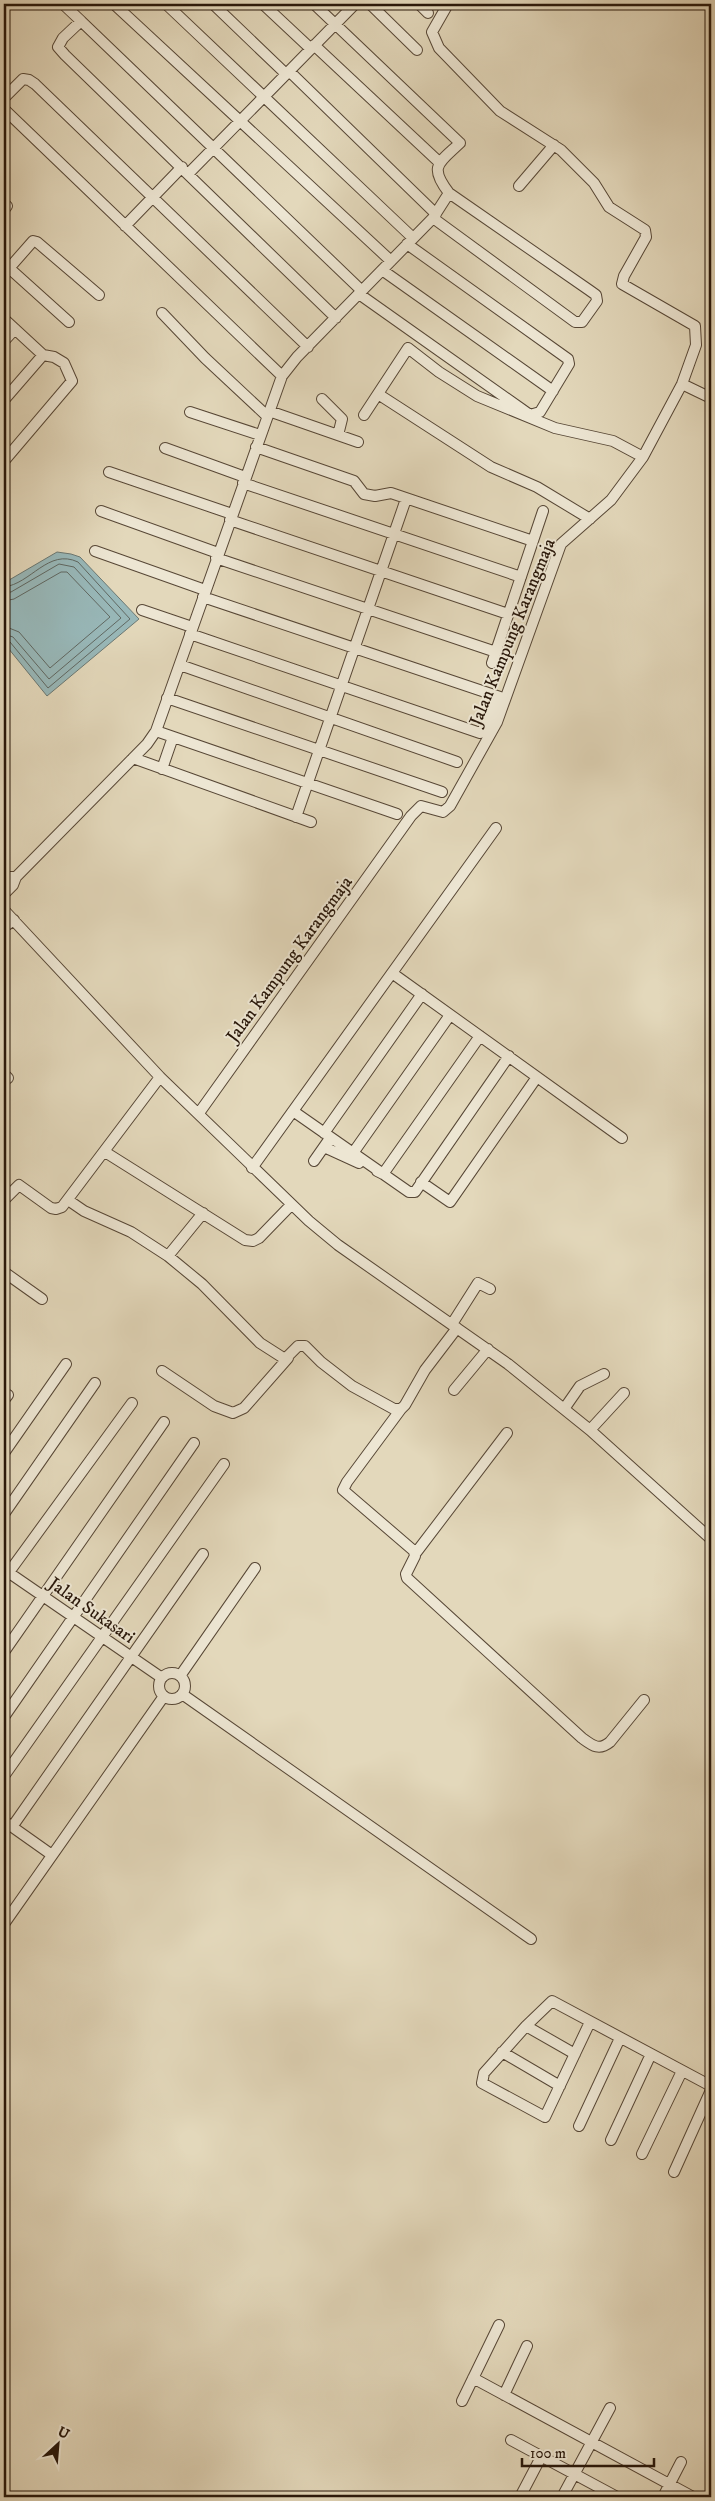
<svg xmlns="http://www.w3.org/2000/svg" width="715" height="2501" viewBox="0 0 715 2501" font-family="'IM FELL DW Pica',serif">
<rect width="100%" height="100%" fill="#e3d8bb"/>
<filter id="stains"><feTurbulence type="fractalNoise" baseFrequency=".004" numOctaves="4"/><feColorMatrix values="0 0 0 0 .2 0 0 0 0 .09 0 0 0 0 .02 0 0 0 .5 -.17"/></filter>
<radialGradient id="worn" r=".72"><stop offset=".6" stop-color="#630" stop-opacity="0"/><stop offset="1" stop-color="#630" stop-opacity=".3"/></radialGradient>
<path fill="#98b8b9" stroke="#6b7873" d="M57,552L71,554L80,557L139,619L47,696L4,643V583Z"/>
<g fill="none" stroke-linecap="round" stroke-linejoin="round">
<path stroke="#606862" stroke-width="1" d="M4,587C31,584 48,548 78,562L130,619L48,688L10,642L4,640
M4,593L11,592L59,564L74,567L121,618L49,679L13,637L4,634
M4,601L14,599L61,572H67L110,617L50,668L19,632L4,626"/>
<g stroke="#574736" stroke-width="12">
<path id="minor" d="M63,4L81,21
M114,4L391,261
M166,4L413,238
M213,4L286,74
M263,4L311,49
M370,4L417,50
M419,4L428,13
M314,45L440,163
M289,71L436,214
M4,98L23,79L29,80L35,84L308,347
M4,109L282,376
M189,173L355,4
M519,186L554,145
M4,210L7,206
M433,218L575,322H582L597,301L596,295L589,290L449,193
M125,226L182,167
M9,268L69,322
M382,270L553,391
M4,274L33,241L37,242L99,295
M359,294L523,410L530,415L540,412L569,364L568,359L407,244
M162,313L205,358L267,416
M336,318L65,55L58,47L63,38L81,21L362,291
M4,319L43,355L54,357L64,363L72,381L4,461
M4,341L15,329
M682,384L711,398
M378,394L491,467L537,487L590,519
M322,399L342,419L338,435
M4,400L43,355
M269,411L358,442
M190,412L260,435
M364,415L408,348L439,372L477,396L555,428L613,441L643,457
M256,447L354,481L364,494L375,496L391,493L533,541
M165,448L245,477
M109,472L232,514
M243,483L521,577
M101,511L218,553
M230,520L508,614
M95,551L205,590
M216,558L496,652
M203,597L503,698
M142,610L192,627
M190,634L480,733L483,730L498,697
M492,663L543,511
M180,665L457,762
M167,698L442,792
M156,731L397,814
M133,758L311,822
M162,769L173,737
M296,817L406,499
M4,881L8,877H16
M4,894L13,885L16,877L147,744L156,731L282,376L297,357L433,218L449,193C428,166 439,163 460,143L314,4
M4,910L160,1077L309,1221L338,1245L508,1364L590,1430L711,1539
M4,927L14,920
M392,973L622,1138
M4,1074L8,1078L4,1081
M293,1111L409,1192H415L509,1056
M199,1113L411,816L421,806L443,812L450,806L497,722L561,544L611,500L643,457L682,384L696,345L695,326L622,284L624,276L646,237L645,230L609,207L594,183L561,150L500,111L439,48L432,32L448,4
M324,1133L422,994
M324,1147L359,1163
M105,1152L245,1240L253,1241L259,1238L291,1205
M353,1153L450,1015
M314,1161L328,1141
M252,1168L496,828
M377,1171L383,1174L480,1036
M421,1182L450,1202L537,1077
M4,1200L19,1185L51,1208L56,1209L62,1207L160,1077
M68,1200L84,1211L131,1232L168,1256L202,1284L260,1343L285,1359L298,1346H305L321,1362L352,1386L394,1409H401L405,1405L425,1370L457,1328
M168,1256L203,1213
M4,1272L42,1299
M452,1324L478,1283L490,1289
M162,1371L214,1406L233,1413L244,1408L288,1358
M454,1390L488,1349
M4,1400L8,1395
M401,1409L347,1482L343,1490L414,1551L415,1556L406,1574L407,1578L582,1738C593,1746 599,1751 610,1742L644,1700
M564,1409L580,1386L604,1374
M590,1430L624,1393
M4,1453L66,1364
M4,1514L95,1383
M415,1554L507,1433
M5,1570L162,1678
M4,1579L132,1403
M4,1652L164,1422
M159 1686a13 13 0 1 1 26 0a13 13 0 1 1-26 0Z
M180,1676L255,1568
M182,1694L531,1939
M4,1717L194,1443
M4,1776L224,1464
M4,1821L52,1855
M12,1827L203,1554
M4,1924L164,1696
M590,2022L545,2117L482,2083L484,2073L526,2026L552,2001L711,2086
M526,2026L575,2054
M502,2052L560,2086
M579,2126L620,2038
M611,2140L651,2054
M642,2154L682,2071
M674,2172L711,2090
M473,2378L693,2497
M504,2395L527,2346
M462,2401L499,2325
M511,2440L617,2497
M520,2497L541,2457
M562,2497L610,2408
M663,2497L681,2462"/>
</g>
<use href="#minor" stroke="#ede6d3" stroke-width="10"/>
</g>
<g text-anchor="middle" stroke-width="4" stroke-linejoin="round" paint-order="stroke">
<g font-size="18" fill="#28170a" stroke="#ede6d3">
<text transform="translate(512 632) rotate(-68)" y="6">Jalan Kampung Karangmaja</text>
<text transform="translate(289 959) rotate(-54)" y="6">Jalan Kampung Karangmaja</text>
<text transform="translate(92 1610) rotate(35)" y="6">Jalan Sukasari</text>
</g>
</g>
<rect width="715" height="2501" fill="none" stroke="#e3d8bb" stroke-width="20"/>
<rect x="5" y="5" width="705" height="2491" fill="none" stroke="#28170a" stroke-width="2.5"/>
<rect x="10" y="10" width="695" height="2481" fill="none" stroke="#28170a"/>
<g transform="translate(58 2444) rotate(26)" stroke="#ede6d3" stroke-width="4" paint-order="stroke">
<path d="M0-4L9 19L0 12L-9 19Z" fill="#28170a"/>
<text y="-8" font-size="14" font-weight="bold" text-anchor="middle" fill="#28170a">U</text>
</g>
<path d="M522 2458v8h132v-8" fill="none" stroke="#28170a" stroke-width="2.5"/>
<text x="530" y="2458" font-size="15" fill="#28170a" stroke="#ede6d3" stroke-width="4" paint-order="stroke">100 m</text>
<rect width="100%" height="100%" filter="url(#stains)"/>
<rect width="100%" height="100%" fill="url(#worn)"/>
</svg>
